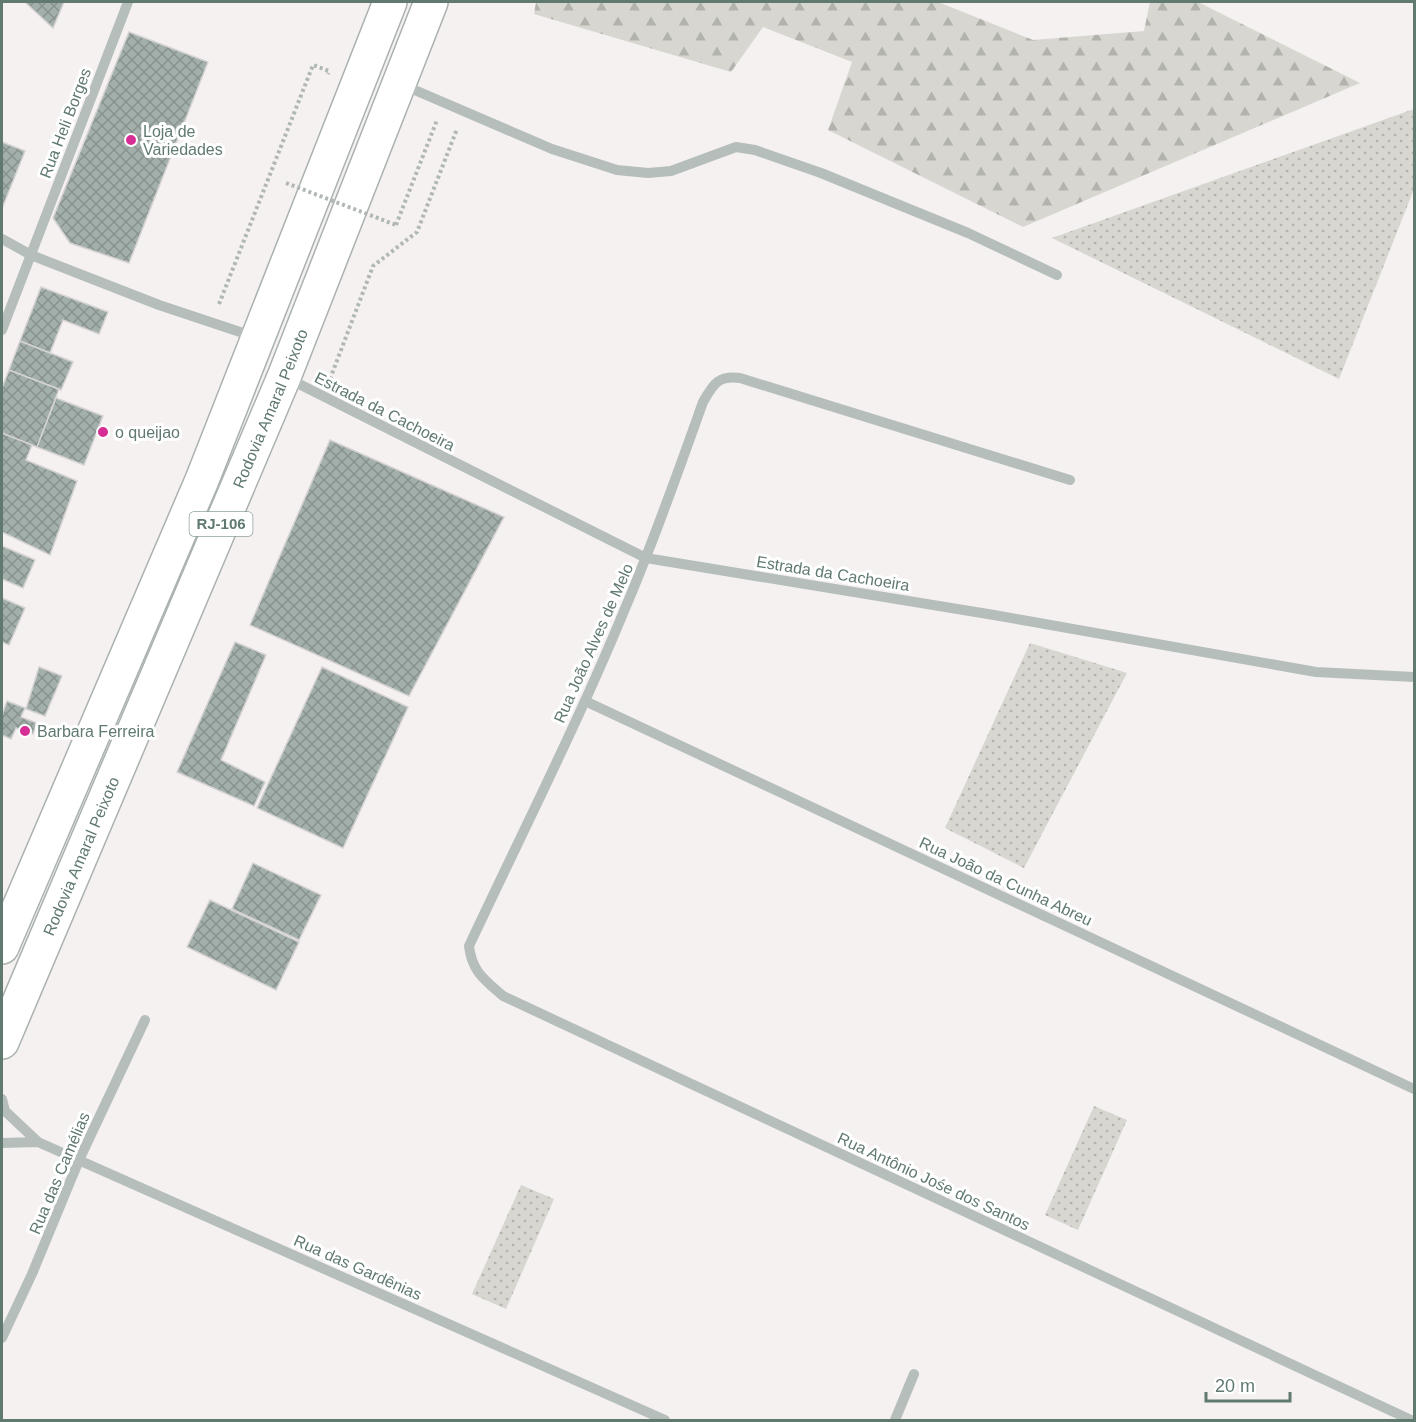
<svg xmlns="http://www.w3.org/2000/svg" width="1416" height="1422" viewBox="0 0 1416 1422" font-family="Helvetica,sans-serif">
<defs>
<pattern id="grass-dots" width="8" height="8" patternUnits="userSpaceOnUse" patternTransform="scale(1.5)"><rect width="8" height="8" fill="#d8d6d0"/><path d="M2 2h.1M6 6h.1" fill="none" stroke="#b3b3ad" stroke-width="1.8" stroke-linecap="round"/></pattern>
<pattern id="forest-firs" width="22" height="20" patternUnits="userSpaceOnUse" patternTransform="scale(1.5)"><rect width="22" height="20" fill="#d8d6d0"/><path d="M5 1l3.5 6h-7zM16 11l3.5 6h-7z" fill="#b3b3ad"/></pattern>
<pattern id="building-cross-hatch" width="8" height="8" patternUnits="userSpaceOnUse" patternTransform="scale(1.5)"><rect width="8" height="8" fill="#a3afaa"/><path d="M0 0l8 8M0 8l8-8" fill="none" stroke="#88938f"/></pattern>
</defs>
<rect width="100%" height="100%" fill="#f4f1f0"/>
<path fill="url(#grass-dots)" d="M1414,109V189L1339,379L1052,238Z
M1030,643L1127,673L1024,868L945,828Z
M1094,1106L1127,1120L1078,1230L1045,1215Z
M521,1185L554,1199L506,1309L472,1294Z"/>
<path fill="url(#forest-firs)" d="M536,2H938L1033,40L1144,31L1150,2H1198L1360,83L1023,227L828,130L852,62L763,27L731,72L534,14Z"/>
<path fill="url(#building-cross-hatch)" stroke="#d5d3d3" stroke-width="1.5" d="M25,2H64L53,28Z
M129,32L208,62L129,263L70,243L53,218Z
M2,142L25,151L3,206L2,205Z
M41,287L108,312L99,334L63,320L50,353L20,341Z
M20,341L73,362L61,390L9,370Z
M9,370L59,389L37,447L2,433V388Z
M56,398L103,416L84,465L37,447Z
M2,433L32,445L26,460L77,481L50,555L2,532Z
M330,440L504,517L409,696L250,625Z
M2,546L35,560L23,588L2,579Z
M2,598L25,608L9,645L2,642Z
M235,642L266,655L221,760L265,782L254,806L177,772Z
M39,667L62,676L45,716L26,709Z
M322,667L408,707L343,848L257,808Z
M7,701L25,708L21,717L37,723L33,734L16,728L11,739L2,735V715Z
M253,863L321,895L299,940L232,909Z
M210,900L299,942L276,990L187,947Z"/>
<g fill="none" stroke-linecap="round" stroke-linejoin="round">
<g stroke="#aab2af" stroke-width="36">
<g id="highway">
<path d="M2,947L202,480L390,2"/>
<path id="s1" d="M2,1042L284,377L431,2"/>
</g>
</g>
<path stroke="#b1b7b5" stroke-width="4" stroke-dasharray="3 3" stroke-linecap="butt" d="M396,225L437,120
M219,304L313,65L329,71L328,74
M330,379L373,266L417,232L457,129"/>
<path stroke="#b6bebb" stroke-width="10" d="M403,85L552,149L617,170L648,173L671,171L736,147L755,150L821,173L968,233L1057,275
M2,239L31,255L159,305L255,337
M2,330L128,2
M287,378L646,558L994,615L1316,672L1414,677
M1070,480L740,378C717,375 713,385 703,402C678,472 653,543 624,611C577,725 521,835 469,946C472,972 485,980 503,996L1411,1420
M585,701L1414,1089
M2,1099L5,1111L38,1142L665,1420
M2,1143L38,1142
M2,1338L32,1274L79,1160L145,1020
M895,1420L914,1374"/>
<use href="#highway" stroke="#fff" stroke-width="33"/>
<path stroke="#b1b7b5" stroke-width="4" stroke-dasharray="3 3" stroke-linecap="butt" d="M286,183L396,225"/>
</g>
<g fill="#d62e95" stroke="#fff" stroke-width="2">
<circle cx="131" cy="140" r="6"/>
<circle cx="103" cy="432" r="6"/>
<circle cx="25" cy="731" r="6"/>
</g>
<g text-anchor="middle" stroke-width="6" stroke-linejoin="round" paint-order="stroke">
<rect fill="#fff" stroke="#90a29b" stroke-width="1.5" x="189.5" y="512" width="63" height="24" rx="4.5"/>
<g font-size="15" font-weight="bold" fill="#617a70">
<text x="221" y="529">RJ-106</text>
</g>
<g font-size="16" fill="#617a70" stroke="#fff">
<text transform="translate(65 123) rotate(-69)" y="6">Rua Heli Borges</text>
<text dy="6" stroke="none"><textPath href="#s1" startOffset="688">Rodovia Amaral Peixoto</textPath></text>
<text transform="translate(385 411) rotate(27)" y="6">Estrada da Cachoeira</text>
<text transform="translate(833 573) rotate(9)" y="6">Estrada da Cachoeira</text>
<text transform="translate(593 643) rotate(-66)" y="6">Rua João Alves de Melo</text>
<text dy="6" stroke="none"><textPath href="#s1" startOffset="202">Rodovia Amaral Peixoto</textPath></text>
<text transform="translate(1006 881) rotate(25)" y="6">Rua João da Cunha Abreu</text>
<text transform="translate(59 1173) rotate(-67)" y="6">Rua das Camélias</text>
<text transform="translate(934 1181) rotate(25)" y="6">Rua Antônio Jośe dos Santos</text>
<text transform="translate(358 1267) rotate(24)" y="6">Rua das Gardênias</text>
</g>
<g font-size="16" fill="#617a70" stroke="#fff" text-anchor="start">
<text x="143" y="137">Loja de<tspan x="143" dy="18">Variedades</tspan></text>
<text x="115" y="438">o queijao</text>
<text x="37" y="737">Barbara Ferreira</text>
</g>
</g>
<rect width="1416" height="1422" fill="none" stroke="#617a70" stroke-width="6"/>
<path d="M1206 1392v9h84v-9" fill="none" stroke="#617a70" stroke-width="3"/>
<text x="1215" y="1392" font-size="18" fill="#617a70" stroke="#ffffff" stroke-width="4.5" paint-order="stroke">20 m</text>
</svg>
